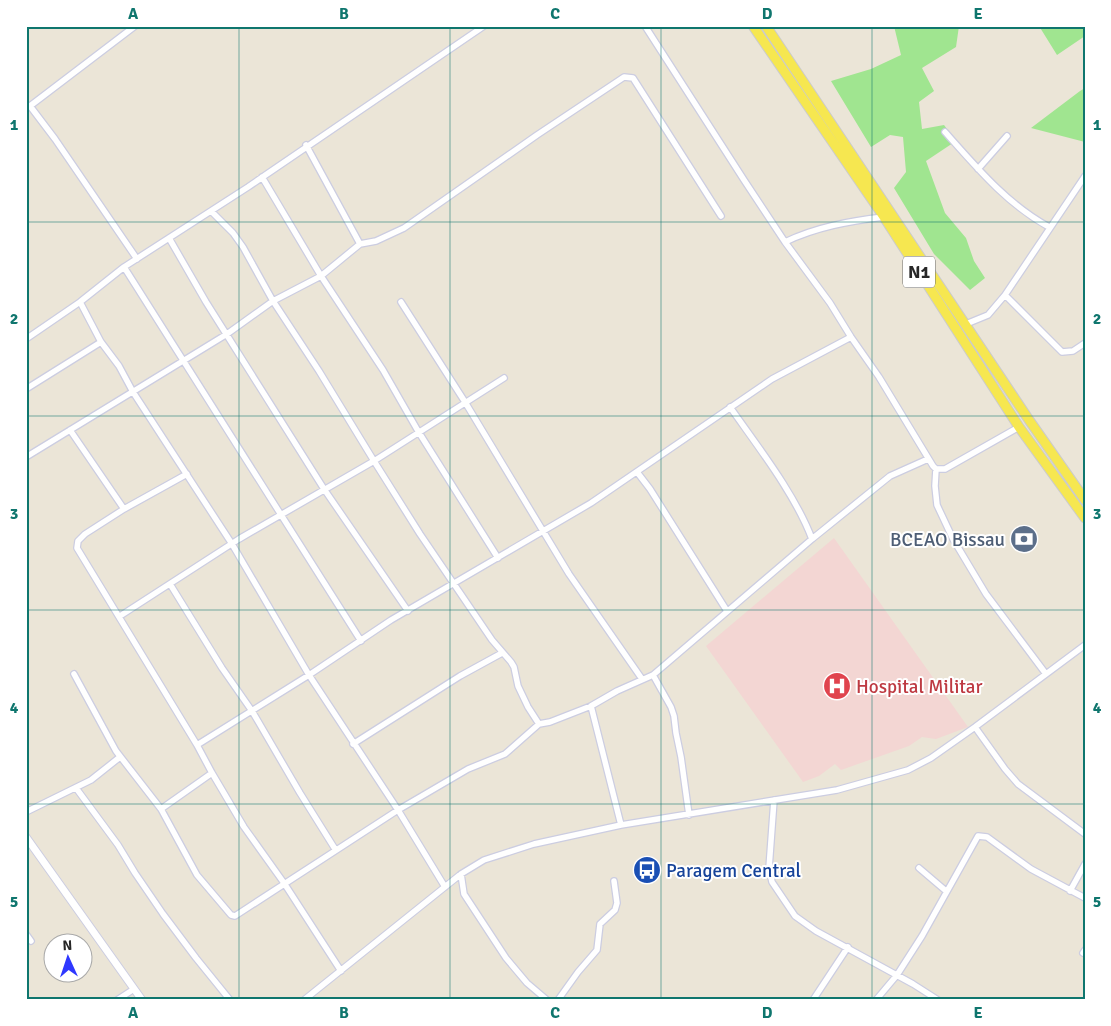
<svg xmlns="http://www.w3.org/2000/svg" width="1111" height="1026" viewBox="0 0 1111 1026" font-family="Signika,sans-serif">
<rect width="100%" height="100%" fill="#ebe5d7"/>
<path fill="#f3d6d3" d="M834,538L968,727L936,739L922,737L909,746L841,770L835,764L819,776L803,782L706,646Z"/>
<path fill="#a0e590" d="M894,26H959L956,47L922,68L934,91L919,102L922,129L944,125L956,141L926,161L945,213L966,238L974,261L985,278L970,290L934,254L894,188L906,172L903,137L890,135L871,147L831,81L871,69L901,55Z
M1039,26H1085V36L1057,55Z
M1085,88V142L1031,128L1080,91Z"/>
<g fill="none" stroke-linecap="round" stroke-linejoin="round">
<g stroke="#cccde1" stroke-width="8">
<path id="minor" d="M135,26L30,106L55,139L137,259
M645,26L744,180L785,242L830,303L851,337L879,377L933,466L936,469H945L1019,427
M945,132C977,168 1007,204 1049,227
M306,145L360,244
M978,169L1007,136
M262,177L321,276L383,370L418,431L498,558
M211,211L233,233L243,247L273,301L319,371L374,461L420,534L492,640L511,662L514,667L518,686L528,707L539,724
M169,238L206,302L324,489L408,611
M785,242C816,227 850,221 884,217
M124,267L361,641
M1005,295L1062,352L1073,351L1085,343
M80,302L101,342L119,366L133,392L232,544L309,675L398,810L445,887
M401,302L465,402L569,574L642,679
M966,324L988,315L1005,295L1085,176
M26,339L80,302L124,267L248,187L484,26
M26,389L101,342
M730,407C758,447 795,494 812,539
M70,430L124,509
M26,457L227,334L273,301L321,276L360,244L376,241L404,228L537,135L624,77L633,78L721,216
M936,469L935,486L937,505L953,539L986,594L1046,674
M637,472L650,489L727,611
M187,474L124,509L85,534L78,541L77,548L197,745L212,773L244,827L284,883L341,971
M170,584L222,668L252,711L300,793L335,849
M120,616L239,539L374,461L504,378
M74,674L116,751L161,809L197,875L231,915L235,916L398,810L468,769L505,754L539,724L550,722L591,706L617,691L653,675L812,539L890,476L928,459
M653,675L671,707L674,716L676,733L681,757L689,815
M591,706L621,825
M975,727L1005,769L1018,784L1085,834
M353,744L460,676L502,653
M197,745L309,675L391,620L591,503L772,379L851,337
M76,788L118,845L135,873L163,914L196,958L230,1000
M774,800L769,868L772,882L795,916L816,931L913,984L938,1000
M161,809L212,773
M26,812L91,780L120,757
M919,868L946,891
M461,874L464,894L506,958L527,983L547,1000
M1070,891L1085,864
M26,934L31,941
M1083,953L1085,950
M117,1000L134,989
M304,1000L461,874L484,860L534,844L621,825L837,790L908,770L931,758L975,727L1085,645
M558,1000L578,972L597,950L600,924L615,910L617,903L614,881
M813,1000L848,947
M876,1000L897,975L922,936L978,836L987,837L1031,869L1085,898"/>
</g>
<g stroke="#cccde1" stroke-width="9">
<path id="tertiary" d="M26,837L142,1000"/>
</g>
<g stroke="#cbcbcb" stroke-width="11">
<path id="primary" d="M753,26L884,217L1019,427L1085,518
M766,26L1029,420L1085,500"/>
</g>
<use href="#minor" stroke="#fff" stroke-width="5.5"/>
<use href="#tertiary" stroke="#fff" stroke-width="7"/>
<use href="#primary" stroke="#f6e750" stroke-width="9"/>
</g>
<path fill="none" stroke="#0f766e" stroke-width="1" stroke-opacity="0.55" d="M239,26V1000M450,26V1000M661,26V1000M872,26V1000M26,222H1085M26,416H1085M26,610H1085M26,804H1085"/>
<defs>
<g id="bank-disc" transform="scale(1.4375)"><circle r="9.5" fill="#5c6f8a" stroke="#fff"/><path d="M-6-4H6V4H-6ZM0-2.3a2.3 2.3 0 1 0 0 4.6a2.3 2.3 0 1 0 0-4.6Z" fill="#fff"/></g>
<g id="hospital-disc" transform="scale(1.4375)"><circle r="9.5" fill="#e0444e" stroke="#fff"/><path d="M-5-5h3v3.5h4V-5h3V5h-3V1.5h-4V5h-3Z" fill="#fff"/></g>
<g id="bus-disc" transform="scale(1.4375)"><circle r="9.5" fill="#1a4fb4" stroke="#fff"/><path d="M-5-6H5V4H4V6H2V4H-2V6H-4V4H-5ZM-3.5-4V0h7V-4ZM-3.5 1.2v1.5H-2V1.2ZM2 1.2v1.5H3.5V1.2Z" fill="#fff"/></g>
</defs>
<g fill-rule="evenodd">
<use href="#bank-disc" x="1024" y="539"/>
<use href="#hospital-disc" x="837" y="686"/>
<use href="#bus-disc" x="647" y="870"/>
</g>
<g text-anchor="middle" stroke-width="4" stroke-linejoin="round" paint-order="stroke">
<rect fill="#fff" stroke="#686868" stroke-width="1" x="903" y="256.5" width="32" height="31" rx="4"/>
<g font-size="18" font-weight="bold" fill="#272727">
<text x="919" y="278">N1</text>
</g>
<g font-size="19" fill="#4e5e75" stroke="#fff" text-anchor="end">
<text x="1005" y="546">BCEAO Bissau</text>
</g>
<g font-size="19" fill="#be3a42" stroke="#fff" text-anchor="start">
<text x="856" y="693">Hospital Militar</text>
</g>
<g font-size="19" fill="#164399" stroke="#fff" text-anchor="start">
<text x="666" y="877">Paragem Central</text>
</g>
</g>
<rect width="1111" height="1026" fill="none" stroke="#ffffff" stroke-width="55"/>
<g transform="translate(68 958) rotate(357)"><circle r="24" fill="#ffffff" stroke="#a9a9a9"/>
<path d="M0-4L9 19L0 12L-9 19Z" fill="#2f38ff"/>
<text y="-8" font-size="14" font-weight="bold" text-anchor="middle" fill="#272727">N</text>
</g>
<rect x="28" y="28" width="1056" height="970" fill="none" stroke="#0f766e" stroke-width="2"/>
<g font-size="16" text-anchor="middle" font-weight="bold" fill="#0f766e">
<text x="133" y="19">A</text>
<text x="344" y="19">B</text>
<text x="555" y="19">C</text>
<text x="767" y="19">D</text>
<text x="978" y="19">E</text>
<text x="14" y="130">1</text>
<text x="1097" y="130">1</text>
<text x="14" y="324">2</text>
<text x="1097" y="324">2</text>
<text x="14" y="519">3</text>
<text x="1097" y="519">3</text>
<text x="14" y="713">4</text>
<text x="1097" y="713">4</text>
<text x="14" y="907">5</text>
<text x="1097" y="907">5</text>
<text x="133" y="1018">A</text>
<text x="344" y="1018">B</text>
<text x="555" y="1018">C</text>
<text x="767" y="1018">D</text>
<text x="978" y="1018">E</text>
</g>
</svg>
